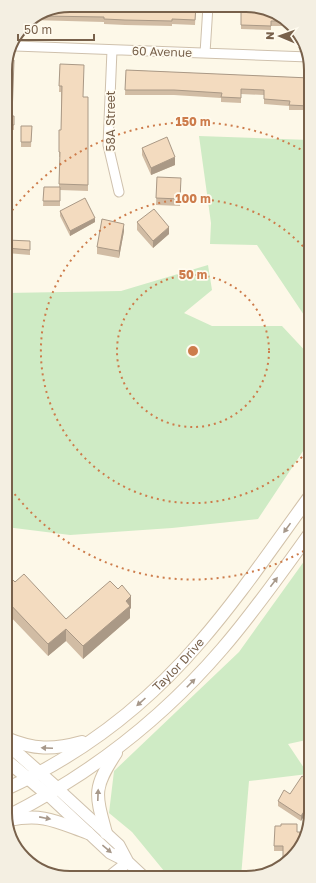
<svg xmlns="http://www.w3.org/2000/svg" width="316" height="883" viewBox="0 0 316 883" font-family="'Golos Text',sans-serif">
<rect width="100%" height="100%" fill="#fdf8e8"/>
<path fill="#cfebc5" d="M199,136L310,140V324L257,245L210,244L211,223Z
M208,265L212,290L184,313L212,326H282L310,356V433L307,445L258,519L172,528L70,535L6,527V293L121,291Z
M310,553L311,739L288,744L308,774L249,781L241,877H169L132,832L109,813L114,771L239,652Z"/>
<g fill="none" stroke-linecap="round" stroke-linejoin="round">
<g stroke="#cfc1ad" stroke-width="11">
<path id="minor" d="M15,46L309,57
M112,50L108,145L119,192
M205,53L208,6"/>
</g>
<g stroke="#cfc1ad" stroke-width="13">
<path id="tertiary" d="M58,789L119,845L128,862L144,877
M48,795L110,853L128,862
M109,877L128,862"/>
</g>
<g stroke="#d2c2aa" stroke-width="14">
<g id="secondary">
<path d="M6,738C34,750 53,750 82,742"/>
<path d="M6,743L58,789"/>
<path d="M6,760L48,795"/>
<path id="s1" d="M6,789C81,755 147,704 200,642C240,596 274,545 310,496"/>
<path d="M6,817C90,775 161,720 222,649C254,612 282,572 310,533"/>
<path d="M9,820C44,813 57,822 88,833"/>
<path d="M106,833C95,793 93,788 116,753"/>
</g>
</g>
<use href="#minor" stroke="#fff" stroke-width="9"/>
<use href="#tertiary" stroke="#fff" stroke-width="11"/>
<use href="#secondary" stroke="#fff" stroke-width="12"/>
</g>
<path fill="#d1bca4" d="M70,5L196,6L195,25L172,24V26L125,25L104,24V22L31,20Z
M241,6H259L292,24L293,26H271V30L241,29Z
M60,64L83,97H88V191L60,190V206H43L44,187H59L60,157H59V130H61V92H59Z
M5,66L12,116H14V130L5,129Z
M126,70L310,78L309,110H289V106L264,104V95L241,94V103L221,102V98L174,95H125Z
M21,126H32L31,147H21Z
M5,144L7,240L30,246V255L7,253L6,278Z
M142,148L175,165L151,175L142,155Z
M157,177L181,185L180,206L156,205Z
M60,211L95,222L70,236L60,216Z
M137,222L169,234L153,248L137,230Z
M124,231L119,258L97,254V247Z
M6,585L66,619L131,608L130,609V618L83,659L66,641L48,656L6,612Z
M311,782L301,821L278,806V801Z
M297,824L283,851H274V846L281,826Z"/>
<path fill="#aa9986" d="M175,157V165L151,175V168Z
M95,218V222L70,236V231Z
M124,224V231L119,258V251Z
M169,227V234L153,248V241Z
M131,596V608L130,609V618L83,659V646Z
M66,629V641L48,656V644Z
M311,801V806L301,821V816Z"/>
<path fill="#f3dbbf" stroke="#aa9986" d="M70,5L196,6L195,20L172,19V21L125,20L104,19V17L42,16Z
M241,6H259L287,21H271V26L241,25Z
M8,59L14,60L12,116H14V125L5,124V66Z
M60,64L84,65L83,97H88V185L59,184L60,152H59V130H61L62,86H59Z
M126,70L310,78L309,106L289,105L290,101L264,99V90L241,89V98L221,97L222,93L174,90H125Z
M21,126H32L31,142H21Z
M167,137L175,157L151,168L142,148Z
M5,144H11L7,240L30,241V250L7,248L6,273Z
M157,177L181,178L180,199L156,198Z
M44,187H60V201H43Z
M85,198L95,218L70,231L60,211Z
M154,209L169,227L153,241L137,222Z
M102,219L124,224L119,251L97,247Z
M24,574L66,619L110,581L118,589L122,585L131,596L126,601L130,606L83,646L66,629L48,644L6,600V585L12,579L15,582Z
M302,776L311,782V801L301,816L278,801L284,790L290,794Z
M281,824H297V832H300V844L295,856L277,866V862H283V846H274L275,826H281Z"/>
<defs><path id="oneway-solid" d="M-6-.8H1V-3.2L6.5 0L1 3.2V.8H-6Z"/></defs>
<g fill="#a7988a">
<use href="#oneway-solid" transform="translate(287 528) rotate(126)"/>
<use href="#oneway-solid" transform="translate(274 582) rotate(-53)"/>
<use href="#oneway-solid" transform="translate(191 683) rotate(-45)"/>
<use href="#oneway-solid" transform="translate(141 702) rotate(138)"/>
<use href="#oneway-solid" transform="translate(47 748) rotate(-177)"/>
<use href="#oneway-solid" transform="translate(98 795) rotate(-88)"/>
<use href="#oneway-solid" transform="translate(45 818) rotate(11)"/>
<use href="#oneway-solid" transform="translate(107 849) rotate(40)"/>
</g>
<g fill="none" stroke="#cd7c4b" stroke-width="2" stroke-dasharray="2 4">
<circle cx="193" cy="351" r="76"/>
<path d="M310 448A152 152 0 1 1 309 253"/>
<path d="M309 548A229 229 0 0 1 7 484M5 220A229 229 0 0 1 309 154"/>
</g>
<g text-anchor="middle" stroke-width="3.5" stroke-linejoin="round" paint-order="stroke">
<g font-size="12" fill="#78614b" stroke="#fffbef">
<text transform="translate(162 52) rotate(2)" y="4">60 Avenue</text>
<text transform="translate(111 121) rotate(-90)" y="4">58A Street</text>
<text dy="4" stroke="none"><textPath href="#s1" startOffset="214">Taylor Drive</textPath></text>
</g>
</g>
<path d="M0 0H316V883H0ZM70 12H246A58 58 0 0 1 304 70V813A58 58 0 0 1 246 871H70A58 58 0 0 1 12 813V70A58 58 0 0 1 70 12Z" fill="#f4efe2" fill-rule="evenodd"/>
<path fill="none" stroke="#78614b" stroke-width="2" d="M70 12H246A58 58 0 0 1 304 70V813A58 58 0 0 1 246 871H70A58 58 0 0 1 12 813V70A58 58 0 0 1 70 12Z"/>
<circle cx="193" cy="351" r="6" fill="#cd7c4b" stroke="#fffbef" stroke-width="2"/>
<g font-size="12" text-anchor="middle" font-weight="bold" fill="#cd7c4b" stroke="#fffbef" stroke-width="3.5" stroke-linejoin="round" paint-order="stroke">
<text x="193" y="126">150 m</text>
<text x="193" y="203">100 m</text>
<text x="193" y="279">50 m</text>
</g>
<g transform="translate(280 36) rotate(272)" stroke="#fffbef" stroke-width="3" paint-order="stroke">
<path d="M0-3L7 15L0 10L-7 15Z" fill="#78614b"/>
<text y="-6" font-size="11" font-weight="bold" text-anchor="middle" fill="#78614b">N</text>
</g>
<path d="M18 34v6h76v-6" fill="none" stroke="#78614b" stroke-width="2"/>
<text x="24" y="34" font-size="12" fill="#78614b" stroke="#fffbef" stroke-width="3" paint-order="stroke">50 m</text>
</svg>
